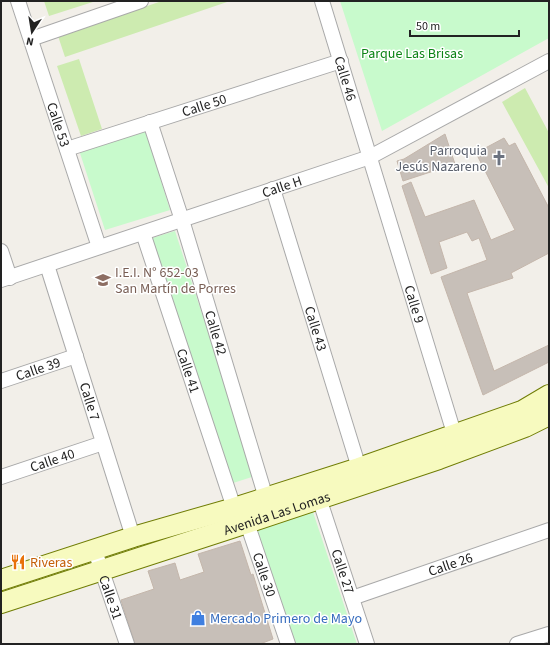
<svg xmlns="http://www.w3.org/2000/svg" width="550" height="645" viewBox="0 0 550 645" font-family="'Source Sans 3',sans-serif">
<rect width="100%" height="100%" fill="#f2efe9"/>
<path fill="#cdebb0" d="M44,1H96L49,16Z
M162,1H230L65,57L58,36Z
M79,59L102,129L81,136L57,66Z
M525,88L549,133V188L502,102Z"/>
<path fill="#c8facc" d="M340,1H549V38L382,131Z
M145,129L170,210L105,230L79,150Z
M175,231L255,476L230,484L149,239Z
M312,509L357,644H296L256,527Z"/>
<path fill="#c7bfb8" stroke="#c4b6ab" d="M445,134L455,164L403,181L397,161L404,159Z
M504,138L509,146L515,143L549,208V253L511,273L513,278L467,293L494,371L549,345V362L483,395L441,277L487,260L479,238L472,241L467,232L439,242L447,268L431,274L402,186L411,182L425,217L474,200L491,240L515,230L476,153Z
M240,541L251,575L253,574L273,639L260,644H135L121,600L154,589L148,571L175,563L180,580L204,572L198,554Z"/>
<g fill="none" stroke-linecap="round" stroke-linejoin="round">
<g stroke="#a9a9a9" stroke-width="16">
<g id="street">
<path id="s1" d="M18,1L99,247"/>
<path id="s2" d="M322,1L457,443"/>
<path d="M31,39L141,1"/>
<path id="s3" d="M150,122L182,220L266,498"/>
<path id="s4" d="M67,149L341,61"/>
<path id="s5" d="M273,189L359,468"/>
<path id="s6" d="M143,233L234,508L247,523L288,644"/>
<path d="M1,251L10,278"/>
<path id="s7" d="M47,265L133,537"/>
<path id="s8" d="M1,280L370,157L549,61"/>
<path id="s9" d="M1,381L76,356"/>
<path id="s10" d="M1,477L103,443"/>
<path id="s11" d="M319,498L367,644"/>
<path id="s12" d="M95,551L127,644"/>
<path id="s13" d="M352,598L549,530"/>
<path d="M517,644L549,634"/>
</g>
</g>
<g stroke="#707d05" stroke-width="22">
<g id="secondary">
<path d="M1,580L133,537L234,508L359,468L522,411L549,395"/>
<path id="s14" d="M1,603L247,523L439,459L525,427L549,415"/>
</g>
</g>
<use href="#street" stroke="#fff" stroke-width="14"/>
<use href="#secondary" stroke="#f7fabf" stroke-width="20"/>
</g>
<defs>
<g id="church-bare" transform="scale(1.2)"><path d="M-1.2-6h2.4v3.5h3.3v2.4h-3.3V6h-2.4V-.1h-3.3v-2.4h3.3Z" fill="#6b7280" stroke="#fff" stroke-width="2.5" paint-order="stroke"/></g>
<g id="school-bare" transform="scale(1.2)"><path d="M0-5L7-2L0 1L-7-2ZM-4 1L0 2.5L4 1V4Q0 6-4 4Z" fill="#8d6e63" stroke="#fff" stroke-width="2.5" paint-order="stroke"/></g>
<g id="restaurant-bare" transform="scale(1.2)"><path d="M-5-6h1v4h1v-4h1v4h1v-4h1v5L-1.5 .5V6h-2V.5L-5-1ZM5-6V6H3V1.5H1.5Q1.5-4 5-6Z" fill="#e8710a" stroke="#fff" stroke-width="2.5" paint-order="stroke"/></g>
<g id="shop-bare" transform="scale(1.2)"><path d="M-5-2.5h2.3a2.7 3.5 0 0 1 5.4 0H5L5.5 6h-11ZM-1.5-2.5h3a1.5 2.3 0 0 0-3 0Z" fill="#3f7fe0" stroke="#fff" stroke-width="2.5" paint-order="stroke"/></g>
</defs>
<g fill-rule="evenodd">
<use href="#church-bare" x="499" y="158"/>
<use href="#school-bare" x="103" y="280"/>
<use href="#restaurant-bare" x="18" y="562"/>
<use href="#shop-bare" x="198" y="618"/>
</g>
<g text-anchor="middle" stroke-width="3" stroke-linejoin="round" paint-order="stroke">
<g font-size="14" fill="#0c8416" stroke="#fff">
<text x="412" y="58">Parque Las Brisas</text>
</g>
<g font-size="14" fill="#222" stroke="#fff">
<text dy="5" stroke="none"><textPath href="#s2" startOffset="81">Calle 46</textPath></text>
<text dy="5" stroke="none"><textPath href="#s4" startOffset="144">Calle 50</textPath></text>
<text dy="5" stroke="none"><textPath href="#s1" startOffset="130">Calle 53</textPath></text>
<text dy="5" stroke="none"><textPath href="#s8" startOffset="296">Calle H</textPath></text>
<text dy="5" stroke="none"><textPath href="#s2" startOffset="317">Calle 9</textPath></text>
<text dy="5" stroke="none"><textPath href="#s5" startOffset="146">Calle 43</textPath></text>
<text dy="5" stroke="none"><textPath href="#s3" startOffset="221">Calle 42</textPath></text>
<text dy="5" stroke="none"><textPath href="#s9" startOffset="39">Calle 39</textPath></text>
<text dy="5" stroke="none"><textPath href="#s6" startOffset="145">Calle 41</textPath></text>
<text dy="5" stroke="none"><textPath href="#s7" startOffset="143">Calle 7</textPath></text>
<text dy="5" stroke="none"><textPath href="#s10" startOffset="54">Calle 40</textPath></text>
<text dy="5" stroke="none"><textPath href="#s14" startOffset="290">Avenida Las Lomas</textPath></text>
<text dy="5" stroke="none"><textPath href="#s13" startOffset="104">Calle 26</textPath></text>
<text dy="5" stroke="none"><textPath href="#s11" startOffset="77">Calle 27</textPath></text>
<text dy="5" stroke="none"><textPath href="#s6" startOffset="364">Calle 30</textPath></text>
<text dy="5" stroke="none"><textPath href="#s12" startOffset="49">Calle 31</textPath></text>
</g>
<g font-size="14" fill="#5b616d" stroke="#fff" text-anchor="end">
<text x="487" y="155">Parroquia<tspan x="487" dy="16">Jesús Nazareno</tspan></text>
</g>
<g font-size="14" fill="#785e54" stroke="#fff" text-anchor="start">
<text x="115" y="277">I.E.I. N° 652-03<tspan x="115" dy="16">San Martín de Porres</tspan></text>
</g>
<g font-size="14" fill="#c56008" stroke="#fff" text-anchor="start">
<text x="30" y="567">Riveras</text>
</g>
<g font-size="14" fill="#366cbe" stroke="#fff" text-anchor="start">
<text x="210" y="623">Mercado Primero de Mayo</text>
</g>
</g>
<rect width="550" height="645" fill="none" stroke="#222222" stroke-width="4"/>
<g transform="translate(32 32) rotate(192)" stroke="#ffffff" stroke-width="3" paint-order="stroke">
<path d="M0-3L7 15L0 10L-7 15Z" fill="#222222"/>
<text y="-6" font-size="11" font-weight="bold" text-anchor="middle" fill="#222222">N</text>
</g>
<path d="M410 30v6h109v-6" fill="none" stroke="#222222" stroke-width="2"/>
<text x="416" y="30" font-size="12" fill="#222222" stroke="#ffffff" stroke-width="3" paint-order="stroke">50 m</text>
</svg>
